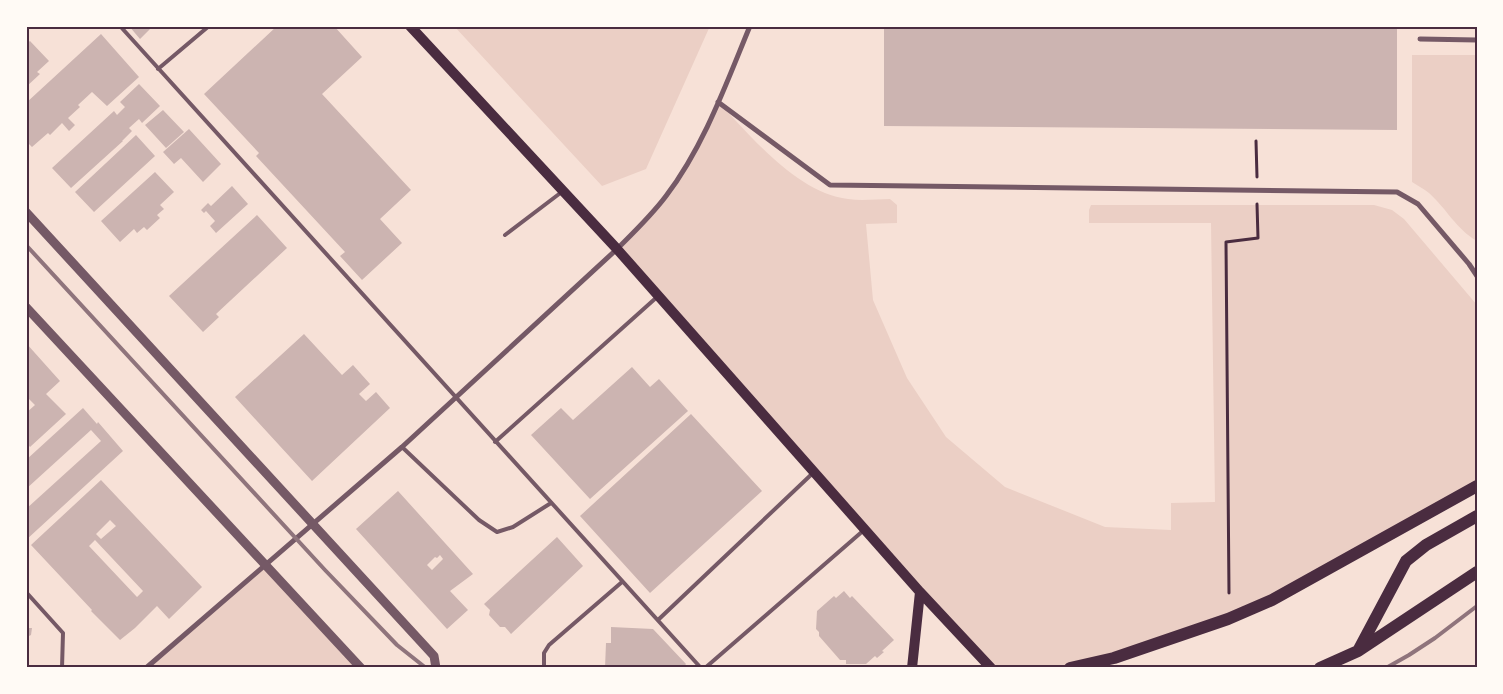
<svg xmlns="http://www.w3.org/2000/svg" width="1503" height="694" viewBox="0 0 1503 694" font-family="'Fira Sans',sans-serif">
<rect width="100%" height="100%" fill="#f7e1d7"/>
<path fill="#ebcfc5" d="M454,26H710L646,169L602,186Z
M1412,55H1477V241C1456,229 1446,208 1429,193C1424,189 1417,185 1412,182Z
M718,102C752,137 797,193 848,199C862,201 877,199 890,199L897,205V223L866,224L873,300L907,378L946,437L1005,487L1105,527L1171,530V503L1215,502L1211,223H1089V210L1091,205H1374L1392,210L1404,219L1477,305V486L1272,600L1070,668H991L617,249L667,195L695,149Z
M266,565L360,668H146Z"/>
<path fill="#ccb4b1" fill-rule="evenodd" d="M129,26H153L140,39Z
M277,26H334L362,57L322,94L411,190L380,219L402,243L362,280L340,256L345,252L256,156L259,153L204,94Z
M884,26H1397V130L884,126Z
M101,34L139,77L107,106L92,92L78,105L80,107L68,118L75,125L69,131L62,123L50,135L48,133L32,147L26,141V103Z
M30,41L49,61L37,72L40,74L26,87V44Z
M139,84L160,106L142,123L139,119L129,128L132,131L122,141H123L71,188L52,168L114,111L117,115L125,107L120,102Z
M163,110L184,132L166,148L145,125Z
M189,129L221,164L203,182L181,158L174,164L163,152Z
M136,135L155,156L94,212L75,192Z
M155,172L174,192L160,205L164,209L157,215L160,218L147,230L144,227L137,233L134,229L120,242L101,221Z
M232,186L248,204L216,233L210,226L215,221L206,211L204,213L201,210L208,203L211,206Z
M257,215L287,248L216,314L219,317L203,332L169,296Z
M304,334L342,375L353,365L370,384L359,394L366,401L376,392L390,408L312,481L235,397Z
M26,343L60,381L46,394L66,414L30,447L26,442V413L35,405L29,399L26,401Z
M632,367L650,387L659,379L688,411L590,499L531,435L561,408L573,420Z
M83,408L97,424L98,422L123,451L26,540V509L101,441L91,430L26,489V460Z
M691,414L762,491L650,593L580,516Z
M101,480L202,587L169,619L157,606L135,628L120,640L91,611L92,610L31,545ZM110,520L116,526L101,539L96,534ZM95,540L143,591L137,597L89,546Z
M398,491L473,574L450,591L468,610L447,629L356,529ZM440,555L443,559L432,570L427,565L435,557L437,558Z
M557,537L583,566L511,634L505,627H500L489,615L490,610L484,604Z
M844,591L850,598L852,596L894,640L882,651L884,652L877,658L875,656L866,664H846V660H840L819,636V632L816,629L817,611L834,596L836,598Z
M26,602L29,606L28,628H32L31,635L27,637Z
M611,627L653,629L686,664L683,668H605L606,643H611Z"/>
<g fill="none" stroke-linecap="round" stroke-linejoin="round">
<path stroke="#4a2c40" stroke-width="3" d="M1256,141L1257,177
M1229,593L1226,242L1258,238L1257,204"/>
<path stroke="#755966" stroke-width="4" d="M120,26L701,668
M158,69L209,26
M505,235L563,191
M495,442L657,297
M402,447L479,520L497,532L513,527L551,503
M26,592L63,633L62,668
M658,620L814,472
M544,668V653L549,645L622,582
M705,668L864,530"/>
<path stroke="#755966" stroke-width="5" d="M1420,39L1477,40
M718,102L830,185L1397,192L1418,204L1469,264L1477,276
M146,668L402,447L617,249C634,232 651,216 666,196C704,146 726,84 750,26"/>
<path stroke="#755966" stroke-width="9" d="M26,212L434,656L436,668
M26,307L361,668"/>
<path stroke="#4a2c40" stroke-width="10" d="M410,26L617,249L920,592L991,668
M912,668L920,592"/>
<path stroke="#4a2c40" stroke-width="12" d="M1358,651L1406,561L1426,545L1477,516
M1070,668L1114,658L1228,619L1272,600L1477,486
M1320,668L1358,651L1477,572"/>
<path stroke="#8f747c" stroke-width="4" d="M26,245L325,570L397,645L426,668
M1386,668L1409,655L1435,638L1477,606"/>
</g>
<rect width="1503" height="694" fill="none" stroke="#fffaf5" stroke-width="55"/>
<rect x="28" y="28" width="1448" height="638" fill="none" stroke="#4a2c40" stroke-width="2"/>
</svg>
